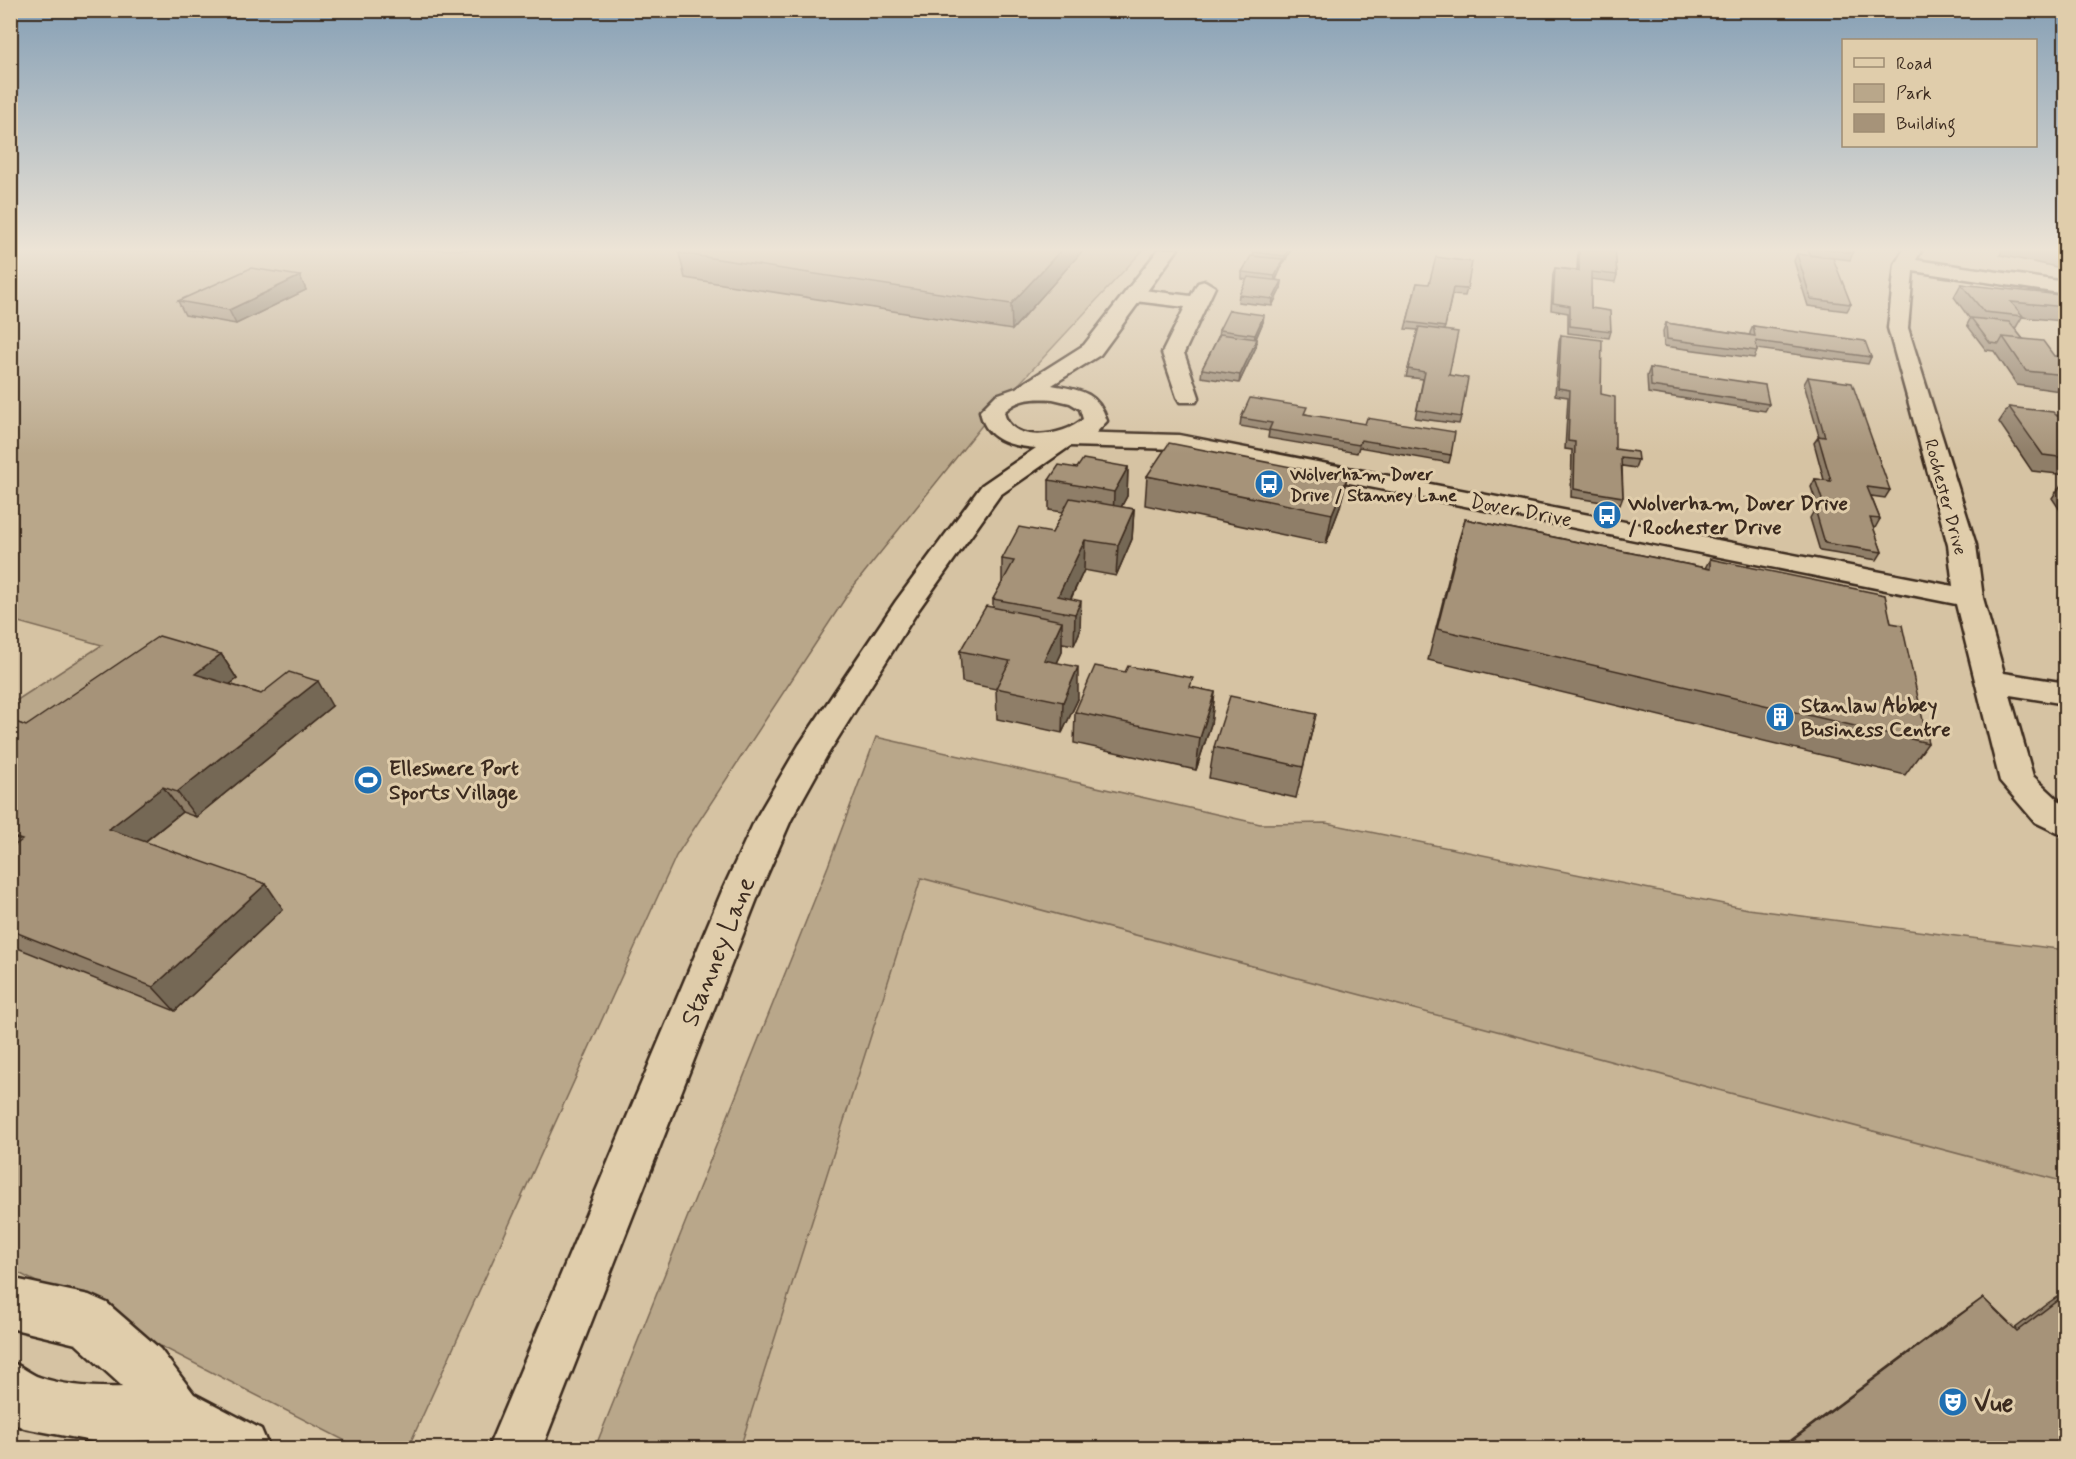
<svg xmlns="http://www.w3.org/2000/svg" width="2076" height="1459" viewBox="0 0 2076 1459" font-family="Mynerve,sans-serif">
<rect width="100%" height="100%" fill="#d6c3a3"/>
<filter id="ink" filterUnits="userSpaceOnUse"><feTurbulence type="fractalNoise" baseFrequency=".0167" numOctaves="2"/><feDisplacementMap in="SourceGraphic" scale="12" xChannelSelector="R" yChannelSelector="G"/><feConvolveMatrix kernelMatrix="1 2 1 2 8 2 1 2 1" color-interpolation-filters="sRGB"/></filter>
<g filter="url(#ink)">
<path fill="#c8b596" d="M897,799L2065,1110V1448H633Z"/>
<path fill="#b9a78a" stroke="#7a6854" stroke-width="1.5" d="M1144,249L991,414L852,588L676,856L408,1448H359L11,1269V704L102,645L11,620L10,250Z
M876,737L1260,824L1326,823L1748,909L2065,950V1182L921,878L740,1448H595L828,866Z"/>
<g fill="none" stroke-linecap="round" stroke-linejoin="round">
<g stroke="#3b2a1e" stroke-width="5">
<path id="minor" d="M1904,249H1922L1916,260L2066,282V294L1913,271L1908,328L1976,545L1983,598L2004,673L2066,683V704L2010,695L2033,776L2066,807V837L2035,822L2000,781L1956,604L1179,449L1069,446L1060,444L1057,439L1060,434L1069,432L1179,435L1953,586L1948,545L1888,328L1895,264Z
M1205,281L1215,287L1184,353L1199,397L1196,402H1180L1177,397L1162,353L1185,307L1135,301L1125,295L1135,289L1191,296L1198,283Z
M10,1278L89,1295L107,1303L160,1349L194,1394L261,1429L269,1448H187L171,1440L97,1442L24,1428L10,1422V1362C20,1365 32,1375 39,1377C65,1386 96,1388 123,1387L76,1344L10,1328Z"/>
</g>
<g stroke="#3b2a1e" stroke-width="5">
<path id="major" d="M1159,249H1178L1100,355L1052,385C1079,390 1098,391 1107,421L1094,435L1076,442L1000,495L919,609L826,757L791,820L760,891L542,1448H488L722,891L755,820L799,745L896,601L982,485L1036,448C1010,446 985,440 980,411L996,395L1016,388L1084,345ZM1053,399L1070,403L1080,409L1083,419C1064,437 1010,445 1004,412C1018,398 1034,398 1053,399Z"/>
</g>
<use href="#minor" fill="#e0cdab" fill-rule="evenodd"/>
<use href="#major" fill="#e0cdab" fill-rule="evenodd"/>
</g>
<path fill="#8f7e68" stroke="#3b2a1e" stroke-width="1.5" d="M685,249H1084L1012,330L685,278L679,253Z
M1255,249H1291L1284,263L1283,262L1282,266L1276,280L1282,281L1281,288L1272,306L1238,302L1239,295L1247,280L1242,279V272L1253,256Z
M1578,249H1615L1617,275L1615,282L1591,279V308L1611,331L1609,338L1568,333V313L1551,310L1553,274L1555,268L1577,270Z
M1808,249H1852L1853,253L1850,260L1810,255Z
M2003,249H2066V269L2000,255Z
M1797,254L1851,304L1847,311L1808,306L1794,261Z
M300,276L306,290L236,324L185,315L178,301Z
M1417,283L1467,289L1465,296L1452,295L1444,330L1449,375L1461,417L1459,424L1415,418L1423,379L1406,377L1418,330L1405,329Z
M1961,284L2066,300V319H2063L2062,321L2022,317L2015,329L2023,339L2054,356L2066,357V387H2062L2060,391L2017,385L1994,351L1986,350L1967,325L1970,319L1954,297Z
M1263,322L1256,339H1257L1256,347L1239,383L1201,377L1202,369L1218,337L1219,330Z
M1666,323L1750,335V333L1753,326L1871,357L1868,364L1757,349V351L1754,358L1664,346L1663,331Z
M1561,335L1601,394L1615,449L1638,460L1635,468L1622,466L1623,497L1620,505L1571,497L1572,450L1565,449L1568,397L1555,395L1559,342Z
M1650,368L1769,404L1765,411L1648,393L1647,376Z
M1808,377L1890,490L1885,498L1871,496L1880,519L1875,528L1873,527L1882,552L1877,560L1820,551L1810,518L1815,509L1819,510L1811,487L1815,479L1824,480L1814,443L1819,436L1804,384Z
M2009,407L2066,417V475L2032,471L1999,422Z
M1306,414L1451,455L1449,463L1359,447L1357,453L1268,438L1269,431L1240,426L1241,418Z
M1128,467L1127,496L1121,507L1134,509L1132,539L1116,576L1084,570L1071,599L1080,631L1074,645L1062,643V652L1057,663L1078,699L1062,733L997,719L996,689L962,682L960,651L993,608V599L1002,583V559L1052,533L1063,512L1049,510V480L1077,468Z
M1147,476L1340,507L1326,544L1145,505Z
M2063,482H2066V519L2052,498Z
M1465,519L1705,568L1710,559L1891,623L1928,743L1905,775L1428,660L1456,549Z
M221,654L237,679L229,684L261,694L332,706L196,817L182,812L145,842L283,909L175,1011L10,945V720L26,726Z
M1192,688L1215,692L1211,724L1196,770L1074,743L1075,712Z
M1316,714L1296,798L1209,778L1214,747Z
M2066,1291V1449H1779L1946,1324L1983,1298L2014,1329L2048,1303Z"/>
<path fill="#746755" stroke="#3b2a1e" stroke-width="1.5" d="M1062,249H1084L1012,330L1011,304Z
M1288,249H1291L1284,263L1285,256Z
M1283,259L1282,266L1274,283L1275,276Z
M300,276L306,290L236,324L229,310Z
M1282,281L1281,288L1272,306L1273,299Z
M1264,315L1263,322L1254,342L1255,335Z
M1257,339L1256,347L1239,383L1240,375Z
M1128,467L1127,496L1113,522L1114,492Z
M1347,478L1340,507L1326,544L1332,514Z
M1134,509L1132,539L1116,576L1118,545Z
M1085,540L1084,570L1064,612L1058,596Z
M1081,601L1080,631L1074,645L1075,614Z
M1062,621V652L1044,691V660Z
M221,654L237,679L211,698L195,674Z
M1078,667V699L1062,733L1063,702Z
M318,681L332,706L196,817L177,792Z
M1215,692L1211,724L1196,770L1200,738Z
M163,787L182,812L129,854L109,829Z
M266,884L283,909L175,1011L153,987Z"/>
<path fill="#a69379" stroke="#3b2a1e" stroke-width="1.5" d="M685,249H1062L1011,304L679,253Z
M1255,249H1288L1285,256L1253,252Z
M1579,249H1615L1617,275L1591,272V308L1610,311L1611,331L1570,326V306L1553,303L1555,268L1579,271Z
M1824,249H1852L1853,253Z
M2044,249H2066V254Z
M1797,254L1833,258L1851,304L1811,299Z
M1251,256L1283,259L1275,276L1242,272Z
M1436,257L1472,262L1467,289L1453,288L1445,327L1407,322L1417,283L1429,284Z
M251,268L300,276L229,310L178,301Z
M1248,277L1282,281L1273,299L1239,295Z
M1961,284L2060,295L2066,302V307L2011,302L2023,316L1984,312Z
M1229,310L1264,315L1255,335L1219,330Z
M1971,318L2009,322L2023,339L2003,337L1999,344L1990,343Z
M1666,323L1755,336L1753,326L1865,341L1871,357L1756,341L1757,351L1667,339Z
M1419,327L1458,332L1449,375L1468,378L1461,417L1417,410L1425,372L1408,369Z
M1220,334L1257,339L1240,375L1202,369Z
M1561,335L1602,340L1601,394L1615,397V449L1637,452L1638,460L1621,458L1623,497L1574,489L1575,442L1568,441L1570,390L1558,388Z
M2003,337L2043,341L2054,356L2066,357V375L2026,371Z
M1650,368L1765,385L1769,404L1651,386Z
M1808,377L1852,383L1890,490L1867,487L1880,519L1870,518L1882,552L1825,543L1815,509L1826,511L1815,479L1831,481L1818,436L1825,437Z
M1250,398L1307,407L1304,414L1336,419L1365,424L1367,418L1455,432L1451,455L1361,440L1359,445L1269,430L1272,423L1241,418Z
M2009,407L2053,412L2057,416L2066,417V458L2043,455Z
M1169,443L1347,478L1332,514L1147,476Z
M1083,459L1128,467L1114,492L1049,480L1059,465L1077,468Z
M1070,498L1134,509L1118,545L1085,540L1058,596L1081,601L1075,614L993,599L1014,561L1002,559L1019,527L1052,533Z
M1465,519L1710,569V559L1885,595L1891,623L1902,625L1928,743L1437,629Z
M986,606L1062,621L1044,660L1078,667L1063,702L996,688L1010,661L960,651Z
M159,636L221,654L195,674L261,694L289,672L318,681L177,792L163,787L109,829L266,884L153,987L10,930V849L22,840L10,836V720L26,726Z
M1095,666L1125,672L1128,666L1193,678L1190,687L1215,692L1200,738L1075,712Z
M1230,696L1316,714L1303,767L1214,747Z
M2066,1294V1449H1781L1983,1298L2017,1331Z"/>
</g>
<linearGradient id="sky" x2="0" y2="1"><stop stop-color="#859fb5"/><stop offset="0.55" stop-color="#ede4d6"/><stop offset="1" stop-color="#ede4d6" stop-opacity="0"/></linearGradient>
<rect width="2076" height="454" fill="url(#sky)"/>
<defs>
<g id="bus-disc" transform="scale(1.5)"><circle r="9.5" fill="#1f6fb2" stroke="#e0cdab"/><path d="M-5-6H5V4H4V6H2V4H-2V6H-4V4H-5ZM-3.5-4V0h7V-4ZM-3.5 1.2v1.5H-2V1.2ZM2 1.2v1.5H3.5V1.2Z" fill="#fff"/></g>
<g id="building-disc" transform="scale(1.5)"><circle r="9.5" fill="#1f6fb2" stroke="#e0cdab"/><path d="M-4-6H4V6H1V3H-1V6H-4ZM-2.5-4.3h1.7v1.8h-1.7ZM.8-4.3h1.7v1.8H.8ZM-2.5-1h1.7V.8h-1.7ZM.8-1h1.7V.8H.8Z" fill="#fff"/></g>
<g id="stadium-disc" transform="scale(1.5)"><circle r="9.5" fill="#1f6fb2" stroke="#e0cdab"/><path d="M0-5a6.5 5 0 1 0 0 10a6.5 5 0 1 0 0-10ZM-3.5-1.8h7v3.6h-7Z" fill="#fff"/></g>
<g id="theatre-disc" transform="scale(1.5)"><circle r="9.5" fill="#1f6fb2" stroke="#e0cdab"/><path d="M-5-5.5Q0-4 5-5.5V0Q5 5 0 6Q-5 5-5 0ZM-3.3-2.5H-1v1.5H-3.3ZM1-2.5H3.3v1.5H1ZM-2.8 1Q0 5.5 2.8 1Z" fill="#fff"/></g>
</defs>
<g fill-rule="evenodd">
<use href="#bus-disc" x="1269" y="484"/>
<use href="#bus-disc" x="1607" y="515"/>
<use href="#building-disc" x="1780" y="717"/>
<use href="#stadium-disc" x="368" y="780"/>
<use href="#theatre-disc" x="1953" y="1402"/>
</g>
<g text-anchor="middle" stroke-width="6" stroke-linejoin="round" paint-order="stroke">
<g font-size="18" font-weight="bold" fill="#3b2a1e" stroke="#e0cdab" text-anchor="start">
<text x="1290" y="480">Wolverham, Dover<tspan x="1290" dy="21">Drive / Stanney Lane</tspan></text>
</g>
<g font-size="18" fill="#3b2a1e" stroke="#e0cdab">
<text transform="translate(1946 497) rotate(75)" y="6">Rochester Drive</text>
</g>
<g font-size="21" font-weight="bold" fill="#3b2a1e" stroke="#e0cdab" text-anchor="start">
<text x="1628" y="510">Wolverham, Dover Drive<tspan x="1628" dy="24">/ Rochester Drive</tspan></text>
<text x="1801" y="712">Stanlaw Abbey<tspan x="1801" dy="24">Business Centre</tspan></text>
<text x="389" y="775">Ellesmere Port<tspan x="389" dy="24">Sports Village</tspan></text>
</g>
<g font-size="21" fill="#3b2a1e" stroke="#e0cdab">
<text transform="translate(1521 510) rotate(11)" y="7">Dover Drive</text>
</g>
<g font-size="26" fill="#3b2a1e" stroke="#e0cdab">
<text transform="translate(717 951) rotate(-68)" y="9">Stanney Lane</text>
</g>
<g font-size="26" font-weight="bold" fill="#3b2a1e" stroke="#e0cdab" text-anchor="start">
<text x="1974" y="1411">Vue</text>
</g>
</g>
<rect width="2076" height="1459" fill="none" stroke="#e0cdab" stroke-width="36"/>
<rect x="18" y="18" width="2040" height="1423" fill="none" stroke="#3b2a1e" stroke-width="2" filter="url(#ink)"/>
<rect x="1842" y="39" width="195" height="108" fill="#e0cdab" stroke="#9e8c73" stroke-width="1.5"/>
<rect x="1854" y="58" width="30" height="9" fill="#e0cdab" stroke="#9e8c73" stroke-width="1.5"/>
<text x="1896" y="69" font-size="18" fill="#3b2a1e">Road</text>
<rect x="1854" y="84" width="30" height="18" fill="#b9a78a" stroke="#9e8c73" stroke-width="1.5"/>
<text x="1896" y="99" font-size="18" fill="#3b2a1e">Park</text>
<rect x="1854" y="114" width="30" height="18" fill="#a69379" stroke="#9e8c73" stroke-width="1.5"/>
<text x="1896" y="129" font-size="18" fill="#3b2a1e">Building</text>
</svg>
